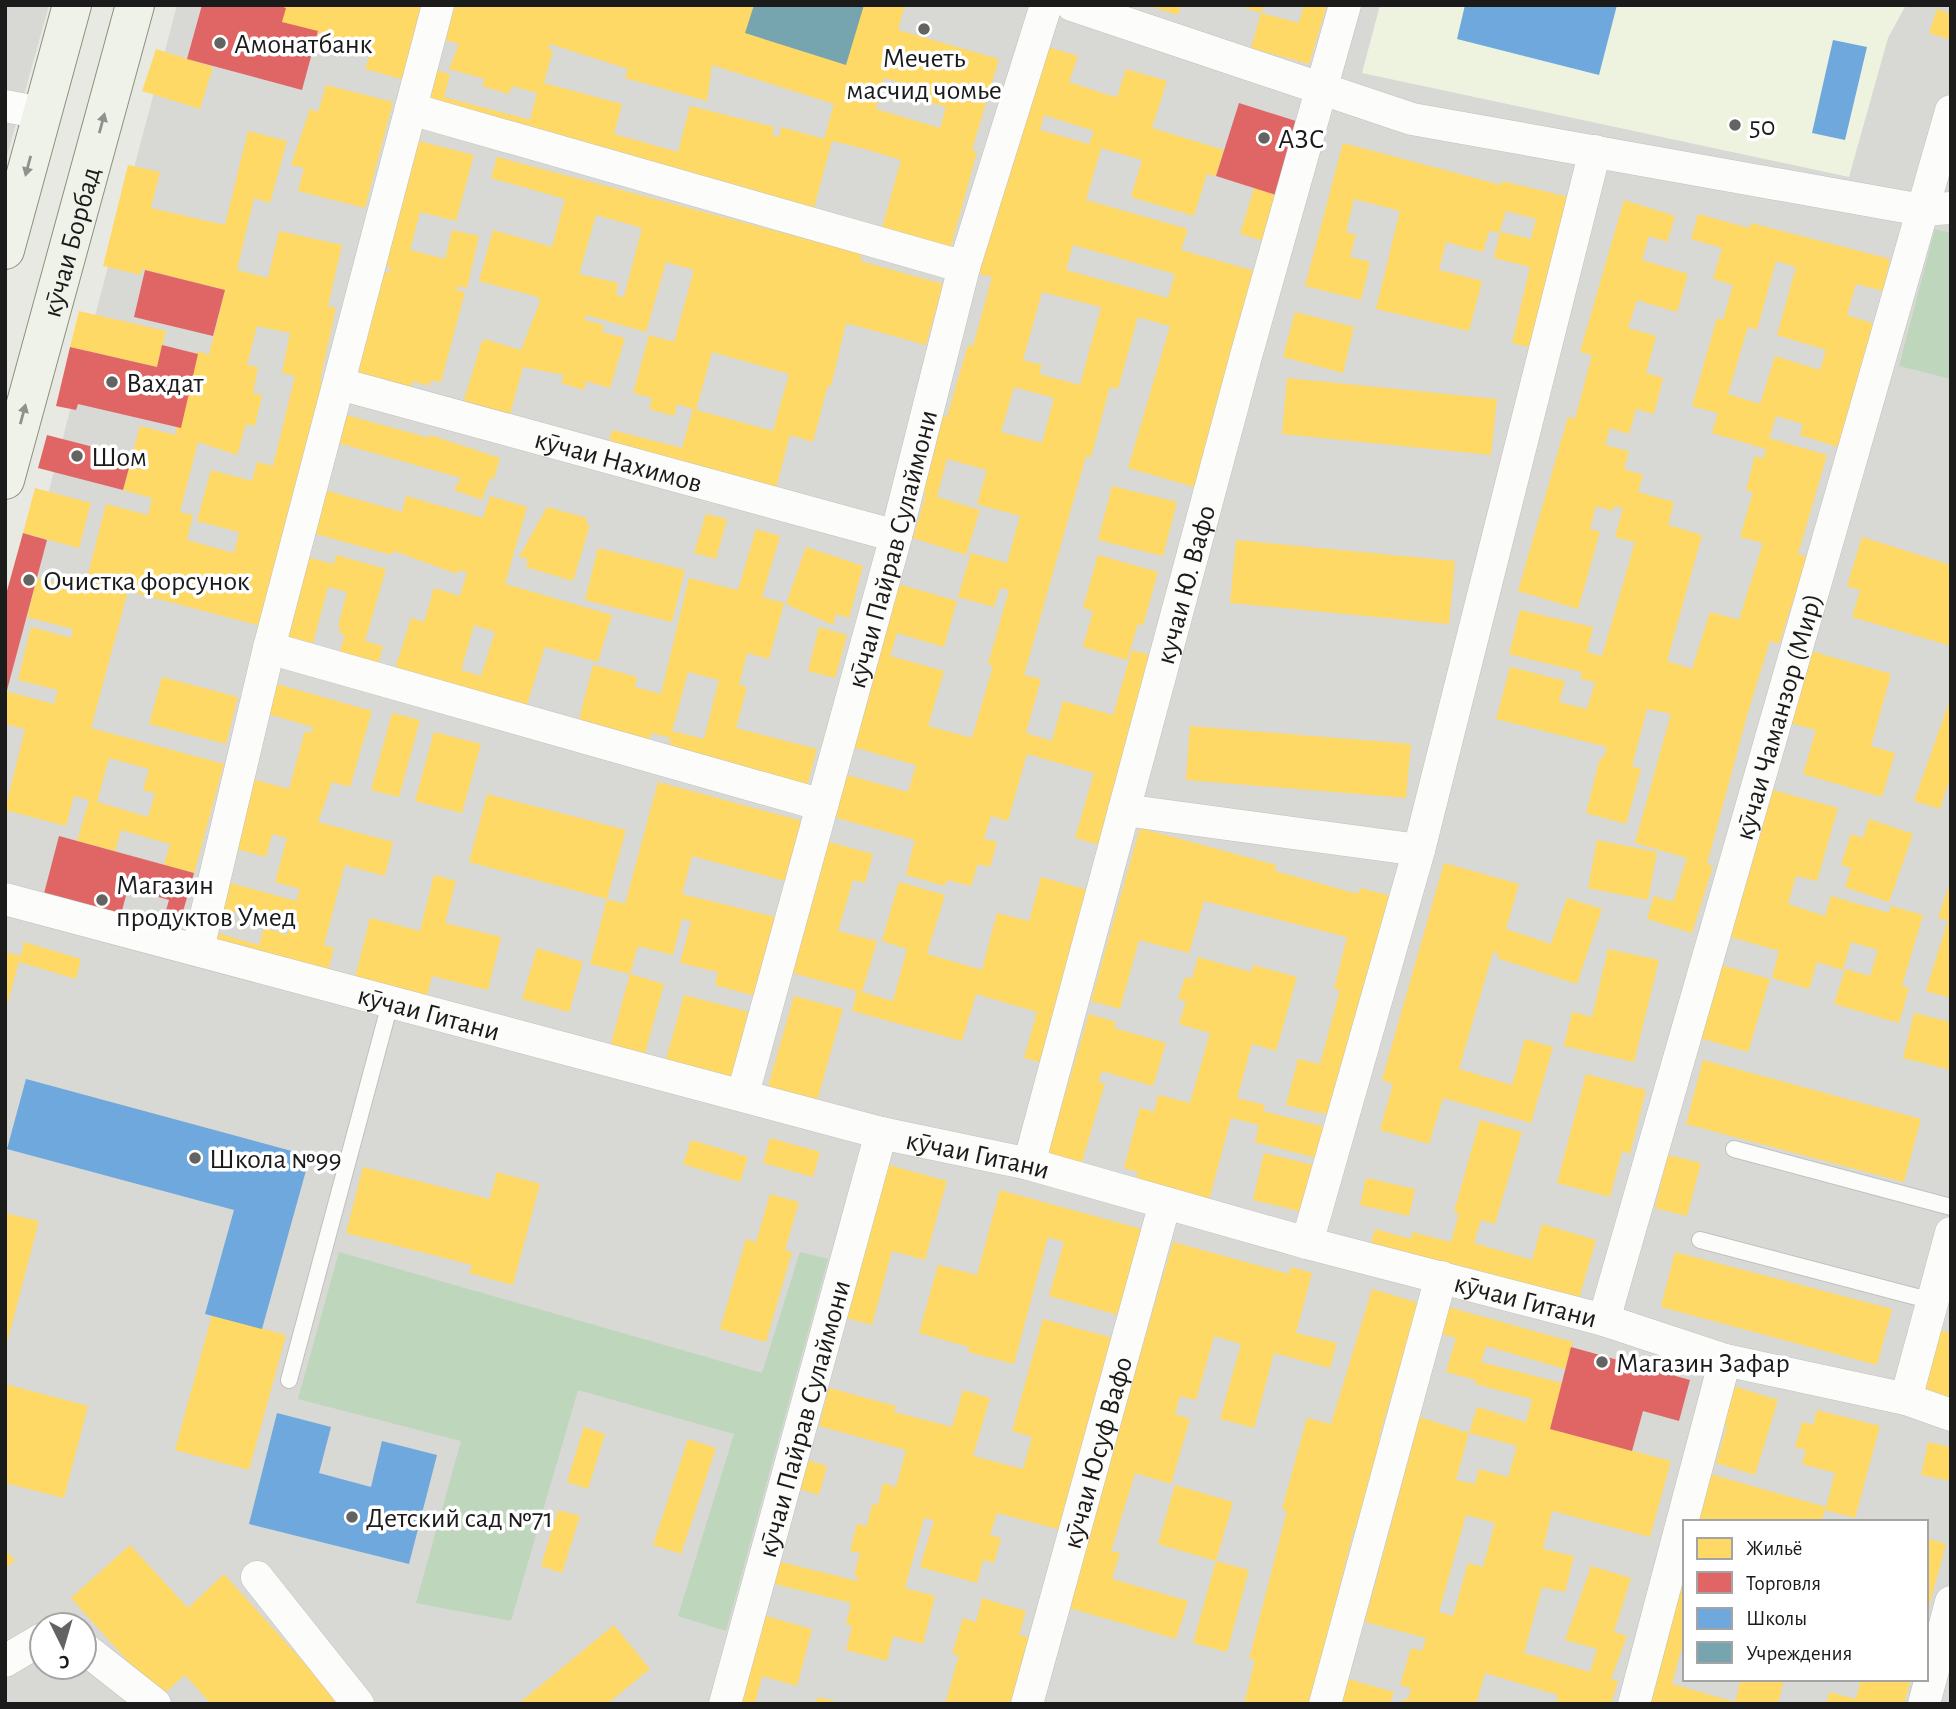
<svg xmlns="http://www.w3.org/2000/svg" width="1956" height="1709" viewBox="0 0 1956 1709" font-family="'Alegreya Sans',sans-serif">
<rect width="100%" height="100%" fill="#e9e9e4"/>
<path fill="#d8d8d5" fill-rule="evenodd" d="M5,5H49L5,163Z
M177,5H1951V1704H5V657ZM1685,1522H1926V1679H1685ZM42,1625H84V1667H42Z"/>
<path fill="#edf3df" d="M1380,5H1906L1888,38L1849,177L1362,73Z"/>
<path fill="#bed6bc" d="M1935,229L1951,233V379L1899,366Z
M339,1252L762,1373L800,1252L828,1259L726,1631L678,1616L734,1434L578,1390L511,1621L416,1603L461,1441L298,1399Z"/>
<path fill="#ffd966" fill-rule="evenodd" d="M277,5H421L414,33L412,82L365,69L372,49L302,29L299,42L268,34Z
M448,5H754L749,23L807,41L804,52L809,53L812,46L827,50L840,5H905L898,30L999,59L972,150L977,152L947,261L878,242L901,160L865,149L832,141L810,223L418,115L431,69L450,74L444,97L530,120L537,93L512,86L509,94L482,86L485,79L449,69L459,44L439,38ZM550,44L628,69L625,78L707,101L712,65L834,104L824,139L781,127L779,137L772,135L774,127L690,106L678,152L614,134L622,104L544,83L553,50L548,49ZM884,78L920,88L917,99L946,107L940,128L876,109Z
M1146,5H1181L1178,15Z
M1238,5H1264L1261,13L1299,23L1304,5H1327L1309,64L1251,48L1261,13Z
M1951,6V40L1929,33L1937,9L1948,13Z
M1038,44L1078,56L1069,82L1105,94L1117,97L1126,69L1167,81L1152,128L1224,150L1216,176L1207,174L1194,216L1131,197L1142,160L1101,148L1086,200L1188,229L1181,250L1258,272L1198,488L1128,468L1170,326L1138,317L1118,389L1110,387L1091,457L1086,456L1024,675L1041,679L1026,733L1052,741L1063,701L1113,715L1132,650L1157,657L1103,846L1075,838L1094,773L1027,754L1008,821L991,816L984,839L997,842L990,867L978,864L971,886L947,880L945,886L906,875L915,840L827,815L840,773L908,792L916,765L846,745L891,582L957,601L944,647L897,633L890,656L944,671L928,726L972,738L993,666L988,664L1009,590L1000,588L994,607L958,597L971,553L1007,563L1020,516L977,504L987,470L947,459L937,497L980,510L966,555L913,538L926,494L917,491L938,415L947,417L968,345L973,346L992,277L976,273ZM1044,115L1094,131L1089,144L1040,130ZM1073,245L1175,274L1168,298L1066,270ZM1042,292L1101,307L1080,385L1039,374L1042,365L1023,360ZM1014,387L1054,398L1042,443L1001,432Z
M156,49L213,67L200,109L142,91Z
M326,85L393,102L365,208L298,191L304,168L291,165L310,109L318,112Z
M248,131L287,141L270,203L254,198L237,270L268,278L279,231L342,245L328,306L336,308L320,381L323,382L261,626L128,591L91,728L224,764L194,873L164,865L170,844L121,830L115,851L77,841L89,800L74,796L66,826L5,810L25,729L5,724V691L54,704L58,690L18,680L31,627L71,638L73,629L27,617L37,578L84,590L106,504L148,515L152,498L123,490L140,426L183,437L175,434L197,351L209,355L225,290L142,269L141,275L103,266L128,165L160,172L151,208L225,225ZM257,326L290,333L282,373L295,376L273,466L257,462L252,481L211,470L197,521L239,532L234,553L187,540L193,515L180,512L198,442L237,455L246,424L255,426L262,395L253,393L258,367L247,365ZM109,758L149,769L143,790L155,793L148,817L97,802Z
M415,140L474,155L456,221L420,212L410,250L445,259L452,230L479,236L467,288L457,286L456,290L465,292L441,382L431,380L429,386L413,381L407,403L348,387L379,271L388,273L391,267L382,265Z
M1343,143L1501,185L1502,181L1577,199L1540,350L1512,343L1530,267L1494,258L1500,232L1531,239L1536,219L1506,211L1499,233L1489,231L1483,252L1446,242L1439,270L1482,281L1469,331L1376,309L1400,211L1354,199L1346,232L1356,235L1350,257L1370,262L1361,300L1305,286Z
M497,157L862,254L860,261L943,284L926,345L846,323L831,386L828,385L813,442L790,435L772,503L605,458L612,430L682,448L693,409L677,404L674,416L649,409L652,398L633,393L649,335L674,342L694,270L666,262L646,332L586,315L585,320L604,325L602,332L625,338L610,388L586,381L584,390L561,383L564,375L523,367L506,429L460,413L481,344L484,339L521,350L540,302L538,297L479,281L493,230L552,247L565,199L491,178ZM596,215L642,228L624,297L616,295L618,283L579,274ZM712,352L789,374L773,431L696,410Z
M1254,188L1281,196L1267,242L1240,234Z
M1624,200L1675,216L1667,242L1649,236L1642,260L1688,274L1677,312L1637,300L1628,328L1656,336L1646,373L1663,378L1654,414L1636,409L1629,434L1610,428L1605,445L1629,451L1624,469L1643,475L1638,492L1674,502L1668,525L1702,535L1667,661L1692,669L1710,612L1739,620L1763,543L1740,537L1753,492L1746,490L1755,456L1763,459L1766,449L1712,433L1718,413L1692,406L1717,318L1723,320L1733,285L1713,279L1722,248L1691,239L1698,214L1749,228L1751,223L1890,259L1883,291L1856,284L1847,315L1875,324L1838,447L1800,435L1803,424L1776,416L1769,438L1827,455L1798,554L1807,557L1779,644L1770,641L1748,712L1707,864L1713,866L1692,933L1647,919L1654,896L1673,902L1687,858L1635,843L1671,714L1647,709L1632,766L1641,769L1626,824L1586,813L1600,758L1603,759L1607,747L1496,719L1510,667L1565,681L1559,702L1587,709L1595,682L1580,679L1582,672L1509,654L1520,610L1593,627L1587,652L1602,656L1635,542L1615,537L1623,508L1614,506L1613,511L1596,506L1590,529L1600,532L1578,609L1518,591L1568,417L1575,419L1592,355L1580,352ZM1776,261L1796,267L1777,335L1826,350L1820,370L1775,356L1760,404L1728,394L1748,327L1757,330Z
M79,311L166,331L157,367L70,347Z
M1295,312L1354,327L1343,373L1283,357Z
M1287,378L1497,399L1491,455L1282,434Z
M343,414L429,438L430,435L500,458L494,479L490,478L482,500L454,490L461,478L335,442Z
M1112,486L1177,502L1163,556L1098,540Z
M35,488L91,503L79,548L23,533Z
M321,489L402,512L406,496L483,518L490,496L527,507L505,584L612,615L598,662L545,647L522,721L391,682L411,618L424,622L434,588L460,596L467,572L458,570L457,574L405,555L393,551L391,555L309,532ZM474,625L495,632L481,676L461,670Z
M547,507L587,518L586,524L590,525L573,581L526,567L528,559L519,557Z
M706,514L727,519L716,559L694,553Z
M756,529L780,536L762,597L784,603L769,659L747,653L739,685L747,687L736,728L817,749L802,804L663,768L671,738L651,733L645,758L574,739L593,665L637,677L635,687L661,694L689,578L738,590ZM688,672L719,680L704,739L672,731Z
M1862,537L1951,565V646L1852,617L1860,590L1847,586Z
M1236,540L1455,561L1449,624L1230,603Z
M806,547L863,566L849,618L836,614L833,625L786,604Z
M598,548L685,570L672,622L585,600Z
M336,555L386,569L365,641L383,646L374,678L335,667L345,635L339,634L341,628L338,626L347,592L328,587L313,643L282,635L302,556L334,564Z
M1098,555L1158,572L1143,625L1138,624L1127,660L1083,647L1093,611L1083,608Z
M819,627L847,635L835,678L808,671Z
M1811,651L1891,674L1871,746L1895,753L1882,797L1803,774L1816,730L1790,723Z
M162,677L238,697L226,744L149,724Z
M273,683L372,711L350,787L332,782L318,822L393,842L385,876L345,865L324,945L334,948L327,974L199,941L203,929L259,945L264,928L288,935L289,927L216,907L223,881L296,901L300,889L275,882L287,838L272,834L266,857L226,846L245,777L289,789L305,731L311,733L313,727L264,713Z
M1951,697V775L1940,809L1914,801Z
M392,713L420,720L399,797L371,790Z
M1190,726L1411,744L1406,798L1186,780Z
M434,732L481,744L462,813L415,801Z
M658,782L802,821L785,881L692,856L682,894L775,917L755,996L715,985L718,972L680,963L691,921L682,919L673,955L638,946L630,974L664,984L644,1057L610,1047L630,974L590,964L607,899L469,862L487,794L626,830L607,899L625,904Z
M1773,790L1838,808L1817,881L1796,876L1788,904L1825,916L1831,896L1889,913L1891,906L1923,915L1902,986L1909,988L1899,1023L1834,1004L1845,969L1870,976L1878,950L1851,942L1843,970L1817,962L1809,989L1772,978L1779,951L1731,937Z
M1869,819L1913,834L1889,902L1845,887L1851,868L1841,865L1851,834L1863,838Z
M1140,828L1276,865L1275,871L1358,894L1360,888L1400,898L1330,1115L1286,1105L1298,1059L1320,1064L1340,990L1334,989L1347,937L1204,901L1189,953L1139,940L1120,1009L1091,1001Z
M822,840L873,854L865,883L853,880L838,931L877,941L862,992L893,1001L907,949L882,941L899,882L945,895L927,954L982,970L997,913L1029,921L1041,877L1092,891L1044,1063L1024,1058L1037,1012L976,994L962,1041L852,1011L857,991L786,971Z
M1597,840L1657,852L1648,900L1588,888Z
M1444,863L1519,884L1506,929L1551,944L1567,898L1602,909L1577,984L1497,958L1499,954L1493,952L1459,1069L1512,1085L1525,1039L1553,1047L1531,1123L1443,1098L1429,1144L1380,1130L1393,1084L1382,1080Z
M434,875L456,881L445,923L501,937L488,990L432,976L427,996L355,978L370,918L420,931Z
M1951,879V998L1926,991L1948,920L1938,918Z
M24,942L81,959L76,979L19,962L5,1013V952L21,956Z
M537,948L583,962L569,1012L522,999Z
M1608,949L1659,960L1634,1062L1564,1046L1572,1012L1592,1017Z
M1198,957L1251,972L1253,965L1297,977L1276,1051L1252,1044L1237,1098L1265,1105L1263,1111L1336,1130L1328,1161L1255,1142L1259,1125L1231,1118L1208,1204L1135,1185L1138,1172L1124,1168L1140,1108L1154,1112L1158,1095L1190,1103L1210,1033L1179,1024L1186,1001L1178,999L1185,977L1192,979Z
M1721,965L1770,979L1748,1052L1700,1038Z
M684,995L749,1012L731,1081L665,1063Z
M794,996L843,1009L817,1101L768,1087Z
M1914,1013L1951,1022V1070L1903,1058Z
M1089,1014L1116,1022L1114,1028L1166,1043L1153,1086L1102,1071L1098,1082L1105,1083L1080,1169L1046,1159Z
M1703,1060L1921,1119L1904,1182L1686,1124Z
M1586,1074L1646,1090L1630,1154L1622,1151L1610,1197L1557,1183Z
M1480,1120L1522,1132L1495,1224L1481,1220L1474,1243L1532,1260L1542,1224L1596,1240L1578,1302L1370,1246L1375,1229L1411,1239L1412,1232L1451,1242L1459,1214L1454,1212Z
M770,1138L820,1152L813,1177L763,1163Z
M691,1140L748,1157L740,1182L683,1164Z
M1264,1153L1318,1166L1307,1213L1253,1200Z
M1668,1155L1701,1163L1687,1216L1655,1208Z
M889,1165L947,1181L925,1260L892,1251L872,1325L843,1317Z
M363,1167L489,1199L488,1204L497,1172L540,1184L513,1285L469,1273L472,1265L346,1233Z
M1366,1178L1415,1189L1409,1216L1360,1205Z
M1000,1190L1145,1230L1122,1316L1049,1296L1064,1242L1048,1237L1014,1364L968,1352L969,1347L919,1333L938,1265L977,1275Z
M770,1194L799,1202L785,1250L792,1252L766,1342L720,1329L746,1239L756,1242Z
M5,1213L39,1221L6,1347L5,1346Z
M1173,1242L1289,1274L1291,1267L1312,1273L1296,1333L1337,1343L1330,1368L1274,1353L1254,1428L1220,1419L1241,1344L1214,1336L1196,1400L1180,1396L1175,1414L1190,1419L1171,1484L1135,1473L1111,1551L1120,1553L1112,1579L1188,1601L1176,1639L1066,1607Z
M1675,1252L1892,1309L1877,1365L1661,1307Z
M1372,1289L1419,1303L1379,1437L1385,1439L1360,1531L1354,1529L1310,1704H1244L1255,1660L1249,1659L1287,1511L1282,1509L1307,1418L1331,1424Z
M1448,1307L1573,1342L1565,1369L1486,1346L1481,1362L1562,1383L1550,1429L1671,1461L1650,1537L1552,1511L1543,1549L1574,1556L1565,1592L1542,1587L1524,1653L1590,1672L1597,1649L1565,1640L1591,1566L1631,1578L1614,1632L1627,1636L1611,1679L1618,1681L1611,1704H1556L1558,1695L1485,1673L1476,1704H1402L1404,1698L1408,1700L1411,1688L1400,1685L1411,1648L1422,1651L1426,1638L1365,1622L1420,1417L1469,1433L1477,1407L1526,1422L1532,1399L1475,1384L1476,1380L1446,1372L1456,1338L1440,1333ZM1469,1433L1517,1446L1508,1477L1479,1469L1475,1484L1456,1480ZM1466,1515L1495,1523L1483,1567L1468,1563L1453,1616L1439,1612Z
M212,1315L286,1335L249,1470L175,1450Z
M1043,1319L1113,1338L1061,1530L997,1513L990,1535L1001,1538L994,1563L983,1560L977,1583L920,1567L934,1520L924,1518L905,1588L935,1596L923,1644L893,1636L887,1661L846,1650L852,1626L846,1624L851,1603L771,1583L777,1561L857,1581L858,1576L854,1575L860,1553L850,1551L857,1524L867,1526L872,1504L878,1505L883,1483L896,1487L906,1450L819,1426L829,1388L896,1406L894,1412L952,1427L963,1390L990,1398L973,1456L1023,1469L1032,1437L1012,1431Z
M1941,1330L1951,1333V1398L1923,1390Z
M5,1384L88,1406L64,1498L5,1483Z
M1727,1384L1778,1400L1755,1475L1716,1463L1727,1426L1716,1423Z
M1817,1410L1880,1426L1855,1518L1825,1510L1821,1522H1698L1703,1472L1826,1507L1835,1473L1802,1464L1806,1450L1795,1447L1802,1422L1813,1425Z
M584,1427L605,1434L588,1489L567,1482Z
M688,1439L716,1448L681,1554L653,1545Z
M1928,1442L1951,1447V1481L1921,1475Z
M807,1460L827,1466L819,1495L799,1489Z
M1175,1485L1233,1502L1216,1561L1158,1544Z
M558,1510L580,1516L562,1573L541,1566Z
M1926,1538L1946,1544L1927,1614H1926Z
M130,1545L188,1608L224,1574L341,1704H211L185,1675L160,1697L71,1598Z
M1685,1545V1651L1681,1650L1672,1684L1735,1702L1741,1679H1784L1778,1704H1653L1638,1697Z
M5,1550L15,1560L5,1569Z
M1216,1561L1249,1570L1227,1652L1193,1643Z
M982,1598L1026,1611L1019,1635L1029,1637L1014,1704H945L959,1655L952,1654L963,1618L976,1622Z
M758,1614L812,1629L797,1686L762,1676L755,1704H735Z
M614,1625L650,1669L607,1704H518Z
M1348,1679L1394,1692L1390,1704H1341Z
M1861,1679H1911L1904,1704H1826L1829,1692L1856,1699Z
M818,1697L841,1703V1704H816Z"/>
<path fill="#e06666" d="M202,5H277L286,8L282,22L318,31L302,90L187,59Z
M1239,103L1299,122L1276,195L1216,176Z
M145,270L225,290L213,336L134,317Z
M162,345L198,354L181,428L78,404L76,410L56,406L70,347L157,367Z
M47,435L132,457L123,490L38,468Z
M23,533L47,540L6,694L5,598Z
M59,836L194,873L176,936L160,931L169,900L128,888L119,922L42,901Z
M1571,1347L1690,1380L1679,1421L1643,1411L1632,1451L1550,1429Z"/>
<path fill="#6fa8dc" d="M1465,5H1617L1599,75L1457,39Z
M1833,40L1867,47L1845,140L1812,133Z
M26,1079L310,1156L262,1329L205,1314L234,1210L7,1149Z
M277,1413L331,1427L319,1473L371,1487L382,1441L437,1455L409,1564L249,1524Z"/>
<path fill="#76a5af" d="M754,5H864L846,65L745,33Z"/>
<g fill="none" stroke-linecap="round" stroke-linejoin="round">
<g stroke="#c0c0be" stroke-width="18">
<path id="lane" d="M1734,1149L1951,1207
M1700,1240L1932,1301
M289,1380L391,1000"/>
</g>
<g stroke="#c0c0be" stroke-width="33">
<g id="street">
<path d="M1072,5L1412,119L1922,210L1951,208"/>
<path d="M5,106L42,113"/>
<path d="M411,109L964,267"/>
<path id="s1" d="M340,384L896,536"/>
<path d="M269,648L822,805"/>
<path d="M1124,810L1419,850"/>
<path id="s2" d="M5,899L881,1133L1029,1164L1307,1243L1604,1320L1725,1360L1906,1399L1951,1415"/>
<path d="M198,949L269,648L438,5"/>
<path id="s3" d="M743,1094L896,536L964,267L1046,5"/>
<path id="s4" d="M1029,1164L1246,356L1345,5"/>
<path d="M1307,1243L1419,850L1595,151"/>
<path id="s5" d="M1604,1320L1951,111"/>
<path d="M1906,1399L1951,1233"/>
<path d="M257,1577L358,1704"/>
<path d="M84,1648L155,1704"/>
<path d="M5,1661L42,1639"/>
<path id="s6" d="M725,1704L881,1133"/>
<path id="s7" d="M1027,1704L1165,1203"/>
<path d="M1325,1704L1441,1277"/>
<path d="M1634,1704L1725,1360"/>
<path d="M1924,1704L1951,1602"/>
</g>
</g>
<g stroke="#8a927e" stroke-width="40">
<g id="secondary">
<path d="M5,250L72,5"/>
<path id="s8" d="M5,480L135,5"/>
</g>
</g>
<use href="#lane" stroke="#fcfcfb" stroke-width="16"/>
<use href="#street" stroke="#fcfcfb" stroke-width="32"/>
<use href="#secondary" stroke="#eff2e9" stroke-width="38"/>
</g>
<defs><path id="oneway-solid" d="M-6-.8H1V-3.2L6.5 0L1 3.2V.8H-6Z" transform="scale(1.75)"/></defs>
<g fill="#90918c">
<use href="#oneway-solid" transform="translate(102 123) rotate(-75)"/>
<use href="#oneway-solid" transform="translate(28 166) rotate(105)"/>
<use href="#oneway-solid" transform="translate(23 414) rotate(-75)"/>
</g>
<g fill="#636361" stroke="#fff" stroke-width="2.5">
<circle cx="924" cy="29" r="7"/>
<circle cx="220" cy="43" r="7"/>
<circle cx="1735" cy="125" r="7"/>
<circle cx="1264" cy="138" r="7"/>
<circle cx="112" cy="382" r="7"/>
<circle cx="77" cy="456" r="7"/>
<circle cx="29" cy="580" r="7"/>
<circle cx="102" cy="900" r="7"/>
<circle cx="195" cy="1158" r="7"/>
<circle cx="1602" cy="1362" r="7"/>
<circle cx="352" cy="1517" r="7"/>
</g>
<g text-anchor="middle" stroke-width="7" stroke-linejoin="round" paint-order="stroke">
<g font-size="28" fill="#1b1b1b" stroke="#fff" text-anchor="start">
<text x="234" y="53">Амонатбанк</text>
<text x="924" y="67" text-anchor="middle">Мечеть<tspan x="924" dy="32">масчид чомье</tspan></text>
<text x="1749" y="135">50</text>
<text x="1278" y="148">АЗС</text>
<text x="126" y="392">Вахдат</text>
<text x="91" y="466">Шом</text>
<text x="43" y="590">Очистка форсунок</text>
<text x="116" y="894">Магазин<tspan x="116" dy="32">продуктов Умед</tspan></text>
<text x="209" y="1168">Школа №99</text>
<text x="1616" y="1372">Магазин Зафар</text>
<text x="366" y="1527">Детский сад №71</text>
</g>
<g font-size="28" fill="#1b1b1b" stroke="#fff">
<text dy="10" stroke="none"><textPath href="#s8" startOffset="247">кӯчаи Борбад</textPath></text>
<text dy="10" stroke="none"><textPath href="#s1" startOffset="289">кӯчаи Нахимов</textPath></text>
<text dy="10" stroke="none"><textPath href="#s3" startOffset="565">кӯчаи Пайрав Сулаймони</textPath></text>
<text dy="10" stroke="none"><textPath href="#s4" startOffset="600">кучаи Ю. Вафо</textPath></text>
<text dy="10" stroke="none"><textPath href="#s5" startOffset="628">кӯчаи Чаманзор (Мир)</textPath></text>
<text dy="10" stroke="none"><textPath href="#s2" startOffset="439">кӯчаи Гитани</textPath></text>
<text dy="10" stroke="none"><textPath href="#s2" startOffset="1006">кӯчаи Гитани</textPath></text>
<text dy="10" stroke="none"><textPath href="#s2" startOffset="1573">кӯчаи Гитани</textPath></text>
<text dy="10" stroke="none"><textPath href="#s6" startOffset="296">кӯчаи Пайрав Сулаймони</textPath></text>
<text dy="10" stroke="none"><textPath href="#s7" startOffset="261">кӯчаи Юсуф Вафо</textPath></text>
</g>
</g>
<rect width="1956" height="1709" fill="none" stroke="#1b1b1b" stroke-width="14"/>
<rect x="1683" y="1520" width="245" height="161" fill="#ffffff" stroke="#a4a4a4" stroke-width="2"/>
<rect x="1697" y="1538" width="35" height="21" fill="#ffd966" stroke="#a4a4a4" stroke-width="2"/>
<text x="1746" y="1555" font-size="21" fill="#1b1b1b">Жильё</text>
<rect x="1697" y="1572" width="35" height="21" fill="#e06666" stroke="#a4a4a4" stroke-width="2"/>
<text x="1746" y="1590" font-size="21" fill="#1b1b1b">Торговля</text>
<rect x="1697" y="1608" width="35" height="21" fill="#6fa8dc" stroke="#a4a4a4" stroke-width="2"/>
<text x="1746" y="1625" font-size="21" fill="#1b1b1b">Школы</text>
<rect x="1697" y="1642" width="35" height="21" fill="#76a5af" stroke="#a4a4a4" stroke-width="2"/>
<text x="1746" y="1660" font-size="21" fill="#1b1b1b">Учреждения</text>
<g transform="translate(63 1646) rotate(175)"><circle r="33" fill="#ffffff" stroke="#a4a4a4" stroke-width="2"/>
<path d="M0-5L12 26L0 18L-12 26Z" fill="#636361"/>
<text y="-10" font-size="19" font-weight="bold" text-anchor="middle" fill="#1b1b1b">С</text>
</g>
</svg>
